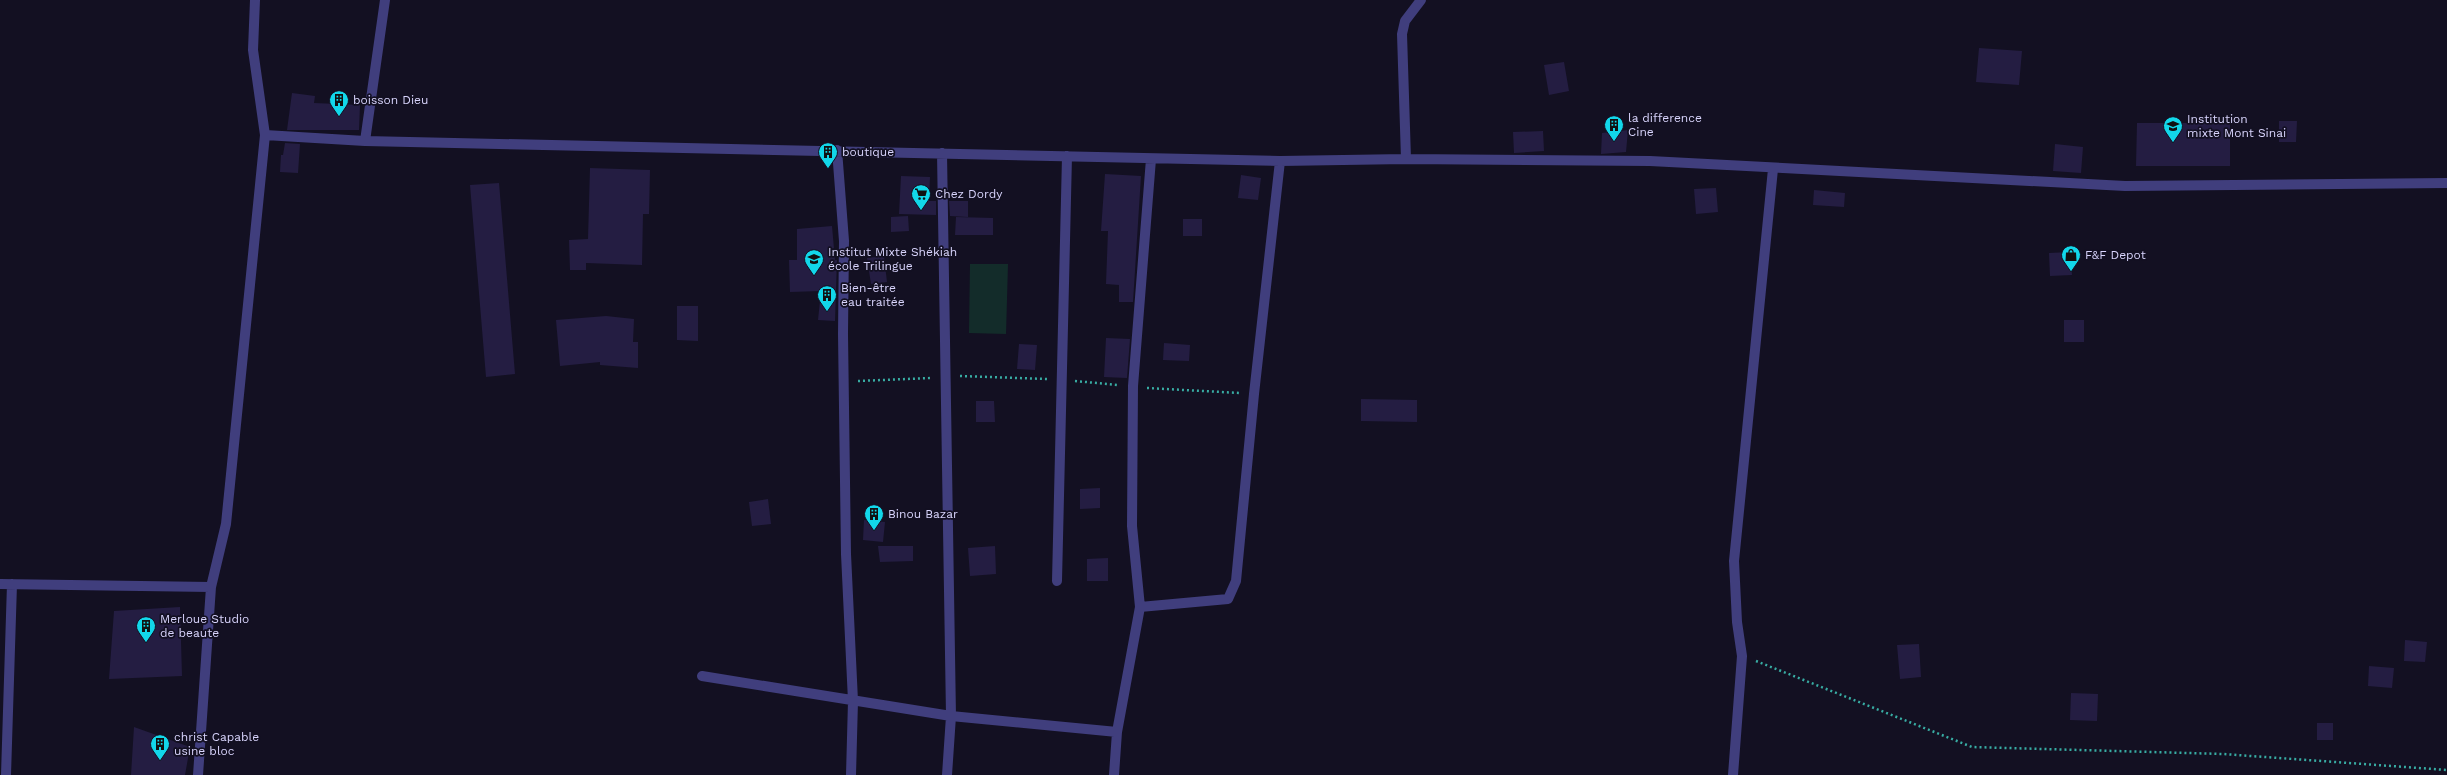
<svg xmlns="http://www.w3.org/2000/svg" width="2447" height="775" viewBox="0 0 2447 775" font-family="'Work Sans',sans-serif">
<rect width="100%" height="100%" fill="#131022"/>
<path fill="#132c2a" d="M970,264H1008L1006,334L969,333Z"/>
<path fill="#241d42" d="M1979,48L2022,51L2019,85L1976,82Z
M1564,62L1569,91L1549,95L1544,65Z
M292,93L315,96L314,103L360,105L359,130H287Z
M2279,121H2297L2296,142H2279Z
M2137,123H2230V166H2136Z
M1628,130L1626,152L1601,154L1602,133Z
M1543,131L1544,151L1514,153L1513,132Z
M285,143L300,144L298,173L280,172L281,155H283Z
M2055,144L2083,147L2081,173L2053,171Z
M590,168L650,170L649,214H643L642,265L586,263V270H570L569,240L588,239Z
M1105,174L1141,176L1133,302H1119V285L1106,284L1108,231H1101Z
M1241,175L1261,178L1258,200L1238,198Z
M901,176L930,177L929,201H936V215L899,214Z
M499,183L515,374L486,377L470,185Z
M1716,188L1718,212L1696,214L1694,189Z
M1814,190L1845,193L1844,207L1813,205Z
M949,201H968V217L950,216Z
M908,216L909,231L891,232V217Z
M956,217L993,218V235H955Z
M1183,219H1202V236H1183Z
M832,226L835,260H837L835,321L818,320L821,291L790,292L789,260H797V229Z
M2070,252L2072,275L2050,276L2049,253Z
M884,256L887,282L871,284L867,258Z
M677,306H698V341L677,340Z
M606,316L634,319L633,342H638V368L600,365V362L560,366L556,320Z
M2064,320H2084V342H2064Z
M1106,338L1130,339L1127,378L1104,377Z
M1164,343L1190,345L1189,361L1163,360Z
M1019,344L1037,345L1035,370L1017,369Z
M1361,399L1417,400V422L1361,421Z
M976,401H994L995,422H976Z
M1100,488V508L1080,509V489Z
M768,499L771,524L752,526L749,502Z
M864,520L885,522L883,542L863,540Z
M878,546H913V561L880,562Z
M995,546L996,574L970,576L968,548Z
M1108,558V581H1087V559Z
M180,607L182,676L109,679L114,611Z
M2405,640L2427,642L2425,662L2404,661Z
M1919,644L1921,677L1900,679L1897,645Z
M2369,666L2394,668L2392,688L2368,686Z
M2071,693L2098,694L2097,721L2070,720Z
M2317,723H2333V740H2317Z
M134,727L190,747L185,775H131Z"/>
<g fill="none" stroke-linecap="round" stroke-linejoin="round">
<path stroke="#38aca3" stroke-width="2.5" stroke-dasharray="2 3" stroke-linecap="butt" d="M960,376L1047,379
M858,381L931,378
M1075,381L1118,385
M1147,388L1240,393
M1756,661L1972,747L2223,754L2447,770"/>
<path stroke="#403e7d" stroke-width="10" d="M255,0L253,50L265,135L365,141L1280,161L1406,159L1650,161L2125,186L2447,183
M365,141L385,0
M837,150L844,241L843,334L846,554L853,701L851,775
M942,153L951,716L947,775
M1406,159L1402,34L1405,21L1421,0
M1057,581L1067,156
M0,584L211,587
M1140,607L1132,526L1133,386L1151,159
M702,676L951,716L1117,732
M6,775L12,584
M198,775L211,587L226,524L265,135
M1114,775L1117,732L1140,607L1228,599L1236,581L1254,394L1280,161
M1733,775L1742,656L1737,622L1734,561L1773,169"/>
</g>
<defs>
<g id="building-pin" transform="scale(1)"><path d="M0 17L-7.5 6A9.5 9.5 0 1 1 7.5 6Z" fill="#12d7ea" stroke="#131022"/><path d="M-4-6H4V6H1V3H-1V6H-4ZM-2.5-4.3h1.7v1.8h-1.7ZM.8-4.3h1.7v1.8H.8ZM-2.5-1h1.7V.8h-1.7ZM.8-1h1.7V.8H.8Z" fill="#111"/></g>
<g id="school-pin" transform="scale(1)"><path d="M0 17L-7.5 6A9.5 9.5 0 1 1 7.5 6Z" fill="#12d7ea" stroke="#131022"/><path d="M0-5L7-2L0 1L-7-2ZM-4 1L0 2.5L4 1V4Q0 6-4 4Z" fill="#111"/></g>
<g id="supermarket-pin" transform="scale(1)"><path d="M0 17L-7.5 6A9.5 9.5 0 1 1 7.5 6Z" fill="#12d7ea" stroke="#131022"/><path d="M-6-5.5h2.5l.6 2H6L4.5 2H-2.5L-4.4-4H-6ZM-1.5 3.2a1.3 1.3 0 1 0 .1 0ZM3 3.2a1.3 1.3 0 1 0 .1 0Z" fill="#111"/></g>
<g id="shop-pin" transform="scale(1)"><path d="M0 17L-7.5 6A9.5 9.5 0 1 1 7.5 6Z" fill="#12d7ea" stroke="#131022"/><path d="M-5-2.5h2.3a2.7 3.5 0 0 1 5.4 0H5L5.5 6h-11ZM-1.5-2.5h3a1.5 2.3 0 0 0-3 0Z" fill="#111"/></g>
</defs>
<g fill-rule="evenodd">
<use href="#building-pin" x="339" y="100"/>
<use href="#building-pin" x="1614" y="125"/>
<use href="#school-pin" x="2173" y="126"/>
<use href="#building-pin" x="828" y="152"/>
<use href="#supermarket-pin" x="921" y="194"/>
<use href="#shop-pin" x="2071" y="255"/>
<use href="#school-pin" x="814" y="259"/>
<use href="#building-pin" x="827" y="295"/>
<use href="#building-pin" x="874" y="514"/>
<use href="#building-pin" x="146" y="626"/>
<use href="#building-pin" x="160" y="744"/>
</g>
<g text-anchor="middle" stroke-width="3.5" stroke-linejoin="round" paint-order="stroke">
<g font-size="12" fill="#d8d4fc" stroke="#131022" text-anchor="start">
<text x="353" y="104">boisson Dieu</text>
<text x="1628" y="122">la difference<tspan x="1628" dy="14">Cine</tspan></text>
<text x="2187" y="123">Institution<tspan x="2187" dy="14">mixte Mont Sinai</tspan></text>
<text x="842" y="156">boutique</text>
<text x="935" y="198">Chez Dordy</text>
<text x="828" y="256">Institut Mixte Shékiah<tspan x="828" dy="14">école Trilingue</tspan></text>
<text x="2085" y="259">F&amp;F Depot</text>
<text x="841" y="292">Bien-être<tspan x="841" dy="14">eau traitée</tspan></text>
<text x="888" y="518">Binou Bazar</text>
<text x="160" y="623">Merloue Studio<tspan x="160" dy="14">de beaute</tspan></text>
<text x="174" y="741">christ Capable<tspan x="174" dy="14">usine bloc</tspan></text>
</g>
</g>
</svg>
